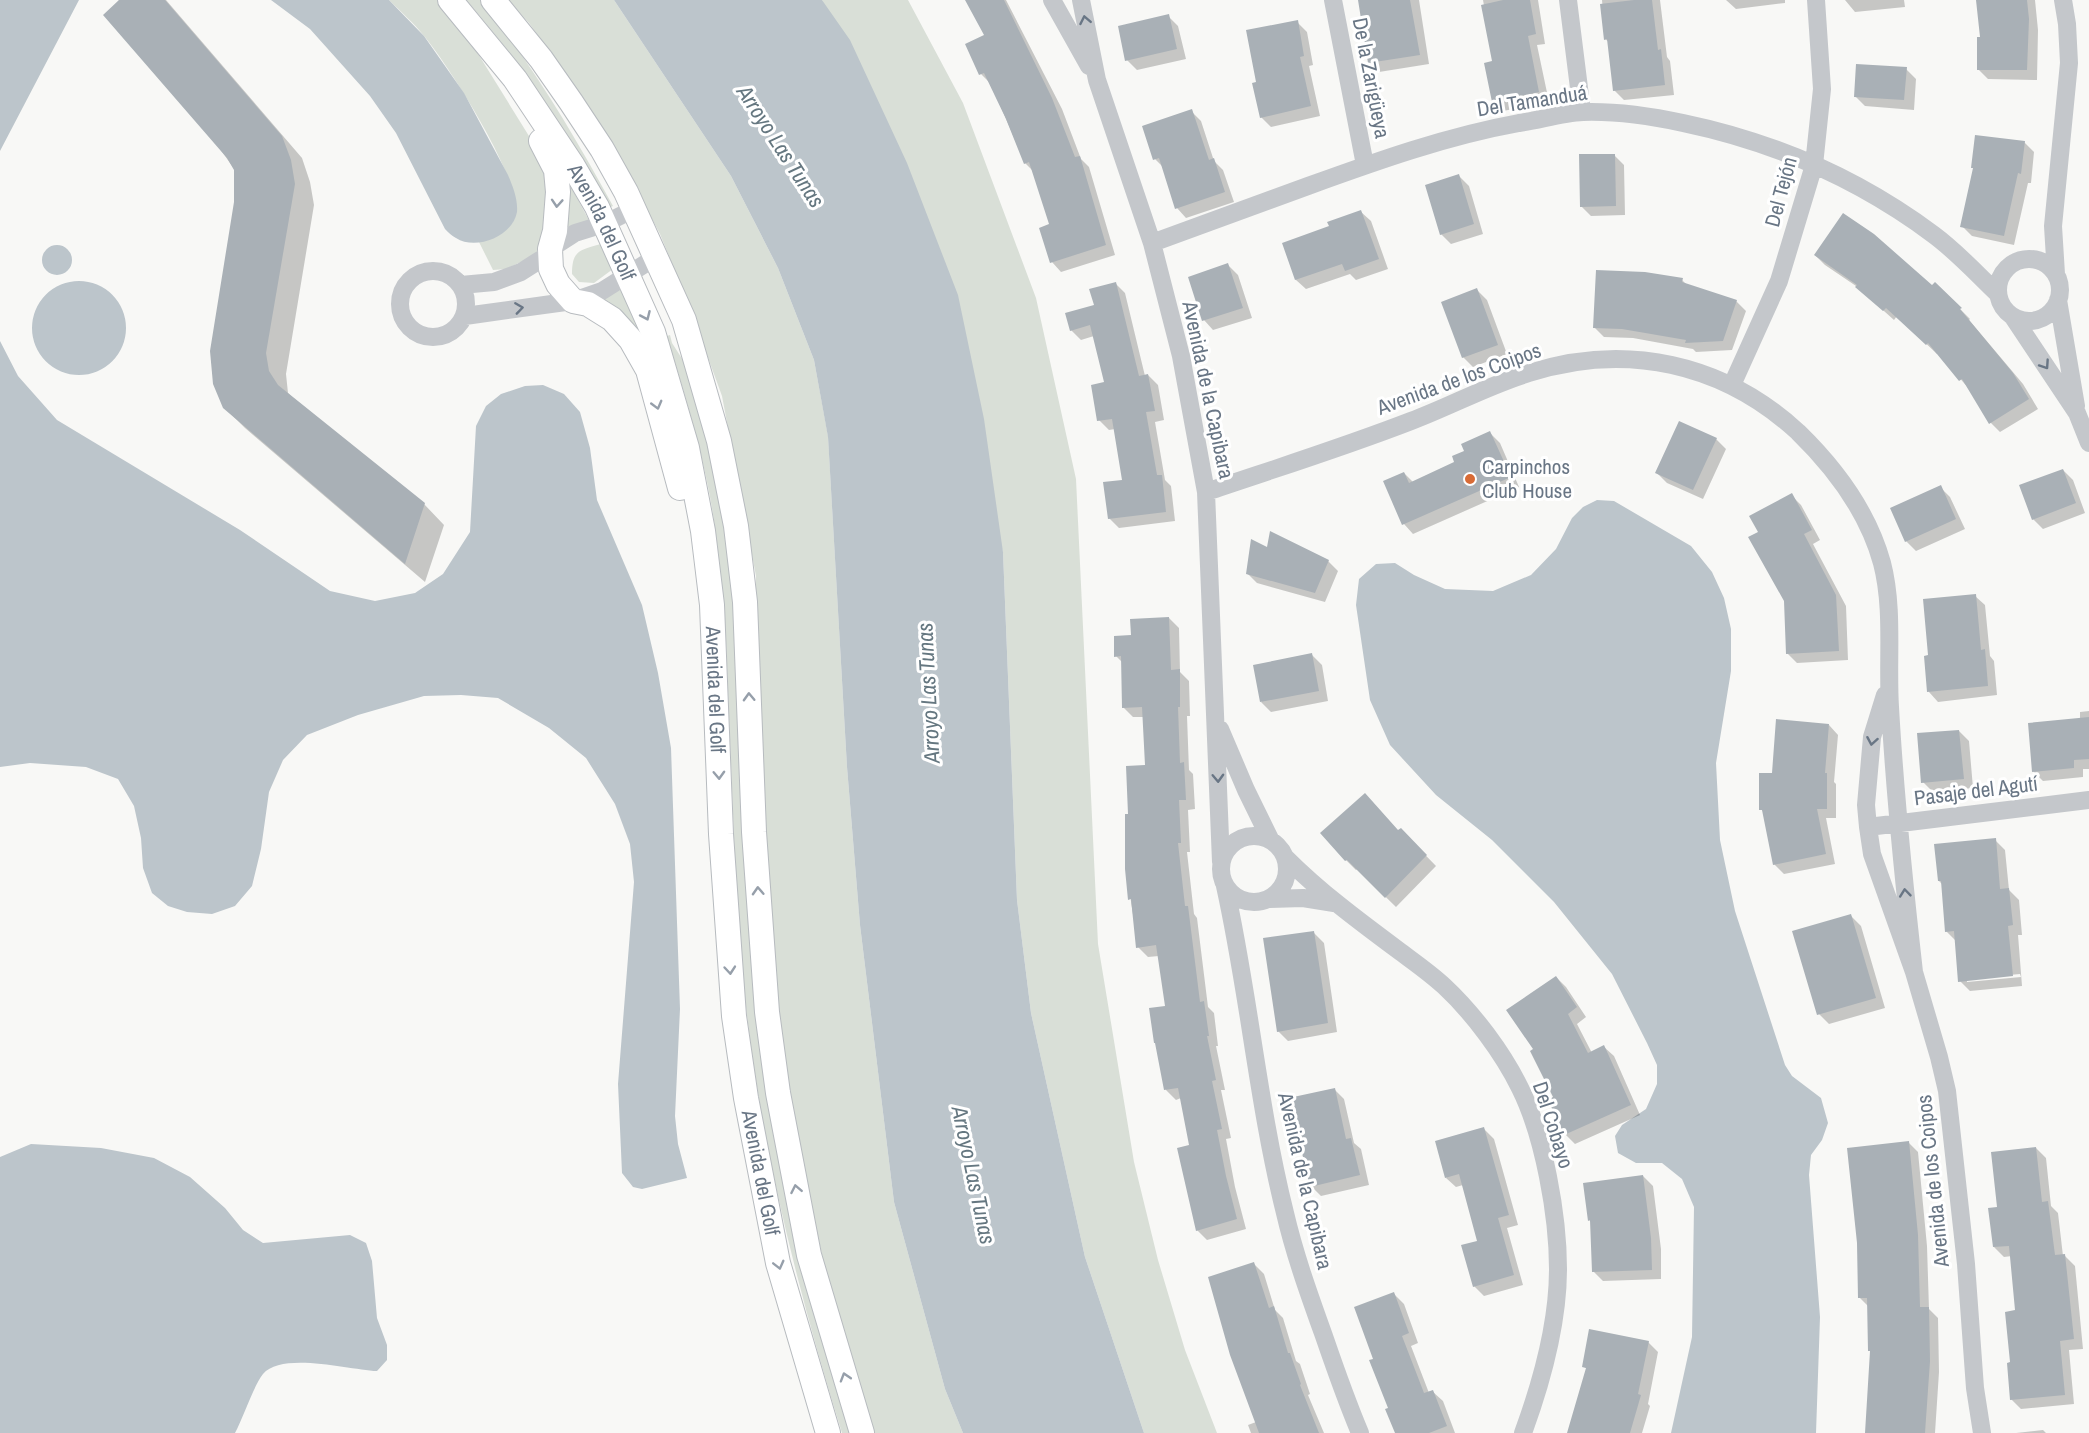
<svg xmlns="http://www.w3.org/2000/svg" width="2089" height="1433" viewBox="0 0 2089 1433" font-family="'Archivo Narrow',sans-serif">
<rect width="100%" height="100%" fill="#f8f8f6"/>
<path fill="#d9dfd7" d="M389,0H437L467,36L542,157L550,183L540,253L506,269L493,270L479,242C492,238 511,231 515,217C526,185 447,63 424,36C414,23 401,12 389,0Z
M466,0H481C533,66 573,133 613,206L609,208C567,133 522,64 466,0Z
M508,0H614L731,176L778,268L814,360L828,436L847,767L860,925L894,1202L945,1389L963,1433H872L831,1295L807,1187L775,1003L754,634L756,576L737,475L722,396L690,308L660,234L623,165L573,84L529,23Z
M822,0H908L963,103L1036,298L1076,479L1098,944L1134,1162L1158,1260L1185,1350L1217,1433H1144L1085,1257L1031,1013L1017,900L1003,552Z
M571,187L591,224L566,235L568,204L566,189Z
M601,244L613,269L594,283L579,282L572,274C572,250 580,250 601,244Z
M618,289L622,292L638,329L602,299Z
M670,335L672,343L688,368L716,475L730,556L736,625L745,876L853,1433H842C796,1285 758,1134 743,979C735,892 733,804 729,716C727,664 726,612 719,560C716,532 712,504 706,477C696,429 681,383 667,336Z"/>
<path fill="#bcc5cb" d="M0,0H79L0,151Z
M271,0H389L424,36L464,93L508,175C513,187 518,199 517,212C513,236 476,251 456,238C452,236 448,232 445,229L396,133L370,96L310,29Z
M614,0H822L850,40L907,163L958,295L984,419L1003,552L1017,900L1031,1013L1085,1257L1144,1433H963L945,1389L894,1202L860,925L847,767L828,437L814,360L778,268L731,176Z
M42 260a15 15 0 1 1 30 0a15 15 0 1 1-30 0Z
M32 328a47 47 0 1 1 94 0a47 47 0 1 1-94 0Z
M0,341L18,376L57,420L240,530L330,591L375,601L415,593L443,574L470,532L476,426L486,406L501,394L525,386L543,385L564,394L580,412L590,448L597,500L642,605L658,673L671,748L680,1009L675,1116L678,1144L687,1178L642,1189L633,1187L622,1173L618,1084L634,882L630,844L615,804L586,758L549,728L498,698L461,695L424,696L358,715L307,735L283,760L269,792L261,849L252,886L235,906L212,914L187,912L168,906L152,893L143,868L141,838L134,806L118,779L86,767L30,763L0,767Z
M1597,500L1614,501L1691,546L1712,572L1724,598L1731,629V671L1716,763L1720,840L1735,911L1785,1065L1792,1076L1821,1098L1828,1123L1822,1140L1811,1155L1809,1175L1820,1317L1816,1433H1671L1692,1337L1694,1207L1682,1179L1662,1163H1636L1618,1153L1615,1136L1622,1125L1646,1109L1657,1084V1065L1647,1043L1612,974L1554,902L1492,840L1436,795L1390,745L1370,700L1356,605L1359,579L1376,564L1395,563L1414,575L1445,589L1493,591L1531,575L1556,549L1572,518L1583,507Z
M31,1144L101,1148L154,1158L190,1177L225,1208L243,1230L263,1243L350,1235L366,1243L372,1261L377,1318L387,1345V1360L377,1371C350,1370 282,1351 263,1374C254,1385 243,1418 235,1433H0V1157Z"/>
<path fill="#0003" fill-rule="evenodd" d="M119,0H166L302,158L310,182L314,205L286,374L288,393L292,397L424,504L444,525L425,582L245,428L224,407L236,202L235,170L117,4Z
M967,0H1006L1062,109L1081,159L1089,167L1115,255L1061,272L1052,262L1051,225L1033,171L1025,163L991,84L981,74L986,35Z
M1359,0H1419L1429,64L1379,72L1369,62Z
M1483,0H1538L1545,44L1537,45L1549,102L1503,111L1493,101L1494,63Z
M1602,0H1660L1667,57L1670,61L1674,95L1624,100L1614,90L1609,42L1605,39Z
M1726,0H1785V3L1736,9Z
M1845,0H1904L1905,7L1855,12Z
M1978,0H2035L2038,30L2037,80L1988,79L1978,69L1982,39Z
M1168,16L1178,26L1186,59L1137,70L1127,60Z
M1297,22L1307,32L1313,65L1309,66L1320,116L1271,127L1261,117L1257,83Z
M1906,69L1916,79L1914,110L1865,106L1855,96Z
M1191,111L1201,121L1214,161L1223,170L1234,202L1186,218L1177,208L1164,168L1155,159Z
M2024,142L2034,152L2031,183H2028L2014,245L1972,236L1962,226Z
M1614,155L1624,165L1625,215L1591,216L1581,206Z
M1459,176L1469,186L1483,234L1451,244L1441,234Z
M1361,212L1371,221L1388,269L1356,280L1350,274L1306,289L1296,280L1284,244L1331,227Z
M1815,255L1932,287L1935,284L1970,319L1969,320L2023,384L2038,409L2000,432L1991,423L1970,390L1938,353L1937,354L1897,316L1894,320L1856,286L1825,265Z
M1228,265L1238,275L1252,318L1213,330L1204,320Z
M1682,280L1687,285L1736,301L1746,311L1732,350L1696,352L1693,349L1633,338L1604,337L1594,327Z
M1115,283L1125,293L1145,376L1148,375L1158,385L1164,420L1155,422L1165,480L1171,486L1175,521L1119,528L1109,518L1124,481L1115,429L1109,430L1099,420L1106,383L1094,336L1081,340L1071,330Z
M1477,290L1487,300L1507,354L1473,367L1463,357Z
M1490,433L1500,443L1519,487L1413,534L1404,524L1385,482L1404,473L1413,482L1456,463L1466,452Z
M1716,439L1726,449L1703,499L1667,483L1657,473Z
M2063,470L2073,480L2085,513L2043,529L2033,519Z
M1940,487L1950,497L1965,529L1916,551L1906,541Z
M1791,495L1801,505L1820,540L1813,544L1846,606L1848,660L1797,663L1787,653L1785,600L1760,532Z
M1328,561L1338,571L1325,602L1257,583L1247,573Z
M1975,596L1985,605L1990,656L1994,661L1997,695L1938,702L1929,692L1930,656Z
M1169,618L1179,628L1180,672L1189,681L1190,716H1187L1189,770L1193,774L1195,809L1188,810L1190,852H1187L1194,914L1197,918L1208,1007L1214,1013L1218,1046H1216L1225,1090H1221L1231,1138L1226,1139L1235,1187L1246,1229L1207,1240L1197,1230L1191,1147L1181,1098L1176,1100L1166,1090V1008L1159,956L1148,957L1138,947L1126,869L1129,815L1146,766L1144,717H1133L1123,707V663L1116,656L1132,636Z
M1312,655L1322,665L1328,701L1271,712L1261,702Z
M2089,711V769H2083V777L2043,781L2033,771L2080,719V712Z
M1829,725L1838,735L1834,782L1836,784V818H1826L1835,864L1784,874L1774,864L1764,812L1761,809Z
M1959,731L1969,741L1973,788L1933,792L1923,782Z
M1401,830L1436,866L1396,907L1357,869L1356,870L1346,860Z
M1995,840L2005,850L2009,890L2019,900L2022,935H2018L2022,986L1970,991L1960,981L1956,941L1946,931L1942,884L1939,881ZM2020,974L2021,977L1967,982V979Z
M1851,916L1861,926L1885,1008L1829,1024L1819,1014Z
M1314,933L1324,943L1337,1032L1288,1041L1278,1031Z
M1556,977L1566,987L1586,1017L1577,1024L1592,1053L1604,1047L1614,1056L1640,1115L1575,1144L1565,1134L1555,1098L1535,1050Z
M1334,1089L1344,1099L1354,1143L1361,1149L1369,1185L1321,1196L1311,1186L1301,1143L1294,1136Z
M1484,1129L1494,1139L1518,1225L1507,1228L1523,1285L1484,1296L1474,1286L1479,1242L1463,1185L1456,1187L1446,1178Z
M1908,1142L1918,1152L1927,1246L1929,1309L1938,1318L1939,1372L1935,1433H1866L1872,1352L1869,1307L1859,1297Z
M2036,1148L2046,1158L2051,1206L2058,1213L2063,1256H2065L2075,1266L2083,1349L2069,1350L2074,1404L2021,1409L2011,1399L2012,1364L2017,1312L2012,1256L2004,1257L1994,1247L1999,1209Z
M1643,1176L1653,1186L1661,1249V1279L1603,1281L1593,1271L1592,1223L1589,1220Z
M1254,1264L1264,1274L1275,1310L1283,1318L1296,1361L1300,1364L1310,1394L1308,1395L1324,1433H1251L1248,1425L1256,1422Z
M1394,1294L1404,1304L1418,1343L1411,1346L1429,1393L1433,1392L1443,1401L1455,1433H1396L1374,1359Z
M1648,1342L1658,1352L1648,1404L1650,1406L1642,1433H1569L1587,1369L1584,1366Z
M2043,1430L2046,1433H2016Z"/>
<path fill="#a9b0b6" d="M119,0H165L282,136L291,160L295,184L266,353L269,371L278,385L425,503L405,564L223,408L213,384L210,351L234,202V170L227,158L103,15Z
M965,0H1004L1052,98L1075,157L1080,156L1106,245L1050,263L1039,228L1049,224L1029,162L1024,164L1006,119L984,73L979,75L965,44L984,35Z
M1358,0H1410L1420,55L1368,63Z
M1503,0H1530L1536,34L1528,36L1539,92L1492,102L1484,63L1492,61L1481,5Z
M1634,0H1652L1658,50L1661,49L1665,85L1613,91L1607,39L1604,40L1600,4Z
M1976,0H2027L2029,19L2027,70H1977V37H1980Z
M1169,14L1177,49L1125,61L1118,26Z
M1298,20L1304,56L1300,57L1311,106L1260,118L1252,83L1256,82L1246,30Z
M1856,64L1907,67L1904,100L1854,97Z
M1192,109L1209,160L1214,158L1225,192L1175,209L1159,158L1153,160L1142,126Z
M1975,135L2025,141L2021,174L2018,173L2004,236L1960,227L1973,168H1971Z
M1579,154H1615L1616,206L1580,207Z
M1459,174L1474,224L1440,235L1425,185Z
M1361,210L1379,259L1345,271L1342,264L1295,280L1282,243L1329,226L1327,222Z
M1843,213L1874,234L1932,285L1935,282L1962,308L1960,309L2013,373L2029,399L1989,424L1962,379L1959,381L1928,343L1926,345L1886,308L1883,311L1855,287L1857,285L1814,255Z
M1228,263L1243,308L1202,321L1188,277Z
M1596,270L1645,272L1683,278L1682,282L1737,300L1723,341L1685,343L1686,340L1622,329L1593,328Z
M1116,282L1139,376L1148,374L1155,411L1146,412L1157,475H1162L1166,512L1108,519L1103,482L1122,480L1112,419L1097,421L1091,385L1104,382L1090,325L1070,331L1065,313L1094,305L1089,289Z
M1477,288L1498,345L1462,358L1441,302Z
M1679,421L1717,438L1693,490L1655,473Z
M1490,431L1511,477L1402,525L1383,481L1404,472L1409,483L1454,462L1452,456L1464,451L1461,444Z
M2063,469L2076,503L2032,520L2019,485Z
M1941,485L1956,519L1905,542L1890,508Z
M1792,493L1812,530L1804,534L1836,595L1839,651L1786,654L1784,601L1748,537L1758,532L1749,516Z
M1270,531L1329,560L1315,593L1246,574L1251,539L1267,547Z
M1976,594L1981,650L1985,649L1988,686L1927,692L1924,656L1928,655L1923,599Z
M1169,617L1171,670L1180,669V707H1178L1180,763L1184,762L1186,800H1179L1181,843H1178L1185,906H1188L1200,1002L1204,1001L1209,1036H1207L1216,1080L1212,1081L1222,1129L1217,1130L1226,1176L1237,1219L1196,1231L1177,1148L1189,1145L1178,1088L1164,1090L1155,1043H1154L1149,1008L1165,1006L1156,945L1136,948L1131,899L1128,900L1125,869V814H1128L1126,766L1145,765L1142,707L1122,708L1121,656L1114,657V636L1131,635L1130,619Z
M1312,653L1319,691L1260,702L1253,665Z
M2089,717V759L2074,760V768L2032,772L2028,723Z
M1776,719L1829,724L1825,773H1827V809H1817L1826,854L1773,865L1762,810H1759V773H1772Z
M1959,730L1964,779L1921,783L1917,733Z
M1365,793L1398,830L1401,828L1427,855L1385,898L1347,860L1345,861L1320,833Z
M1996,838L2000,889L2009,888L2013,925L2008,926L2013,976L1958,982L1954,931L1945,932L1941,881H1938L1934,844Z
M1851,914L1876,998L1817,1015L1792,931Z
M1314,931L1328,1023L1277,1032L1263,938Z
M1556,976L1577,1007L1568,1014L1588,1053L1604,1045L1631,1105L1564,1135L1548,1100L1553,1097L1530,1051L1533,1049L1506,1010Z
M1335,1088L1346,1139L1351,1138L1360,1175L1310,1187L1298,1136L1293,1137L1284,1099Z
M1484,1127L1509,1215L1498,1218L1514,1275L1473,1287L1461,1245L1477,1241L1459,1174L1445,1178L1435,1141Z
M1909,1141L1918,1235L1920,1307H1929L1930,1361L1925,1433H1865L1870,1351H1868L1867,1298H1858L1857,1243L1847,1148Z
M2036,1147L2042,1202L2048,1201L2055,1255L2065,1254L2074,1339L2060,1341L2065,1395L2010,1400L2007,1363L2010,1362L2005,1312L2015,1310L2009,1246L1993,1247L1988,1208L1997,1207L1991,1152Z
M1643,1175L1651,1238L1652,1270L1592,1272L1590,1220L1588,1221L1583,1183Z
M1254,1262L1269,1308L1274,1306L1288,1353H1290L1301,1384L1300,1385L1319,1433H1259L1230,1355L1208,1277Z
M1394,1292L1409,1333L1402,1336L1424,1393L1433,1390L1447,1426L1429,1433H1395L1385,1409L1388,1408L1369,1360L1373,1359L1354,1307Z
M1589,1329L1649,1341L1638,1394L1641,1395L1630,1433H1567L1586,1368L1582,1367Z"/>
<g fill="none" stroke-linecap="round" stroke-linejoin="round">
<g stroke="#b7bbbf" stroke-width="26">
<g id="secondary">
<path id="s1" d="M450,0L515,79L573,166L597,207L653,332L687,448L703,531L712,605L721,834L734,1016L746,1098L778,1263L828,1433"/>
<path d="M493,0L541,59L571,102L602,149L626,192L684,320L719,441L736,526L745,602L754,832L767,1012L778,1093L809,1255L862,1433"/>
<path d="M541,141L556,170L558,192L555,231L550,249L551,269L558,284L573,301L588,304L612,319L631,340L648,370L680,488"/>
</g>
</g>
<path stroke="#c4c7cb" stroke-width="18" d="M1052,0L1089,66
M1081,0L1097,80L1152,243L1181,356L1206,492L1221,862
M1333,0L1365,165
M1568,0L1582,112
M1152,243C1204,224 1256,205 1308,186C1377,161 1447,136 1519,123C1540,120 1562,113 1583,112C1616,111 1651,116 1683,123C1774,142 1859,179 1934,235C1957,252 1977,274 1998,294
M1998 290a31 31 0 1 1 62 0a31 31 0 1 1-62 0Z
M400 304a33 33 0 1 1 66 0a33 33 0 1 1-66 0Z
M2056,274L2053,226L2069,63L2067,24L2063,0
M461,285L494,282L521,272L543,258L550,249L575,233L604,224L634,209
M2058,300L2076,406
M465,316L573,301L602,291L656,257
M2013,317L2077,413L2089,443
M1732,385L1779,281L1814,165L1822,89L1816,0
M1206,492C1274,469 1344,447 1411,421C1451,406 1489,385 1529,373C1626,342 1723,363 1798,432C1835,468 1868,512 1882,563C1894,609 1887,660 1890,707C1895,796 1904,884 1914,972
M1885,695L1872,737L1866,805L1868,827L1872,854L1914,972L1939,1057L1947,1091L1966,1264L1975,1388L1982,1433
M1220,729L1246,790L1270,839
M1868,827L2089,800
M1221 869a33 33 0 1 1 66 0a33 33 0 1 1-66 0Z
M1286,858C1320,892 1359,921 1398,950C1414,962 1430,973 1444,986C1473,1013 1503,1053 1520,1088C1544,1136 1558,1216 1558,1269C1558,1322 1541,1384 1523,1433
M1225,886C1249,994 1258,1105 1285,1213C1295,1256 1310,1297 1325,1339C1336,1371 1347,1402 1360,1433
M1268,899L1303,898L1334,903"/>
<use href="#secondary" stroke="#fff" stroke-width="24"/>
</g>
<defs><path id="oneway-chevron" d="M-2-3.5L2.5 0L-2 3.5" fill="none" stroke-width="1.6" stroke-linecap="round" stroke-linejoin="round" transform="scale(1.5)"/></defs>
<g stroke="#697685">
<use href="#oneway-chevron" transform="translate(1085 20) rotate(-101)"/>
<use href="#oneway-chevron" transform="translate(519 308) rotate(-8)"/>
<use href="#oneway-chevron" transform="translate(2045 365) rotate(56)"/>
<use href="#oneway-chevron" transform="translate(1872 741) rotate(100)"/>
<use href="#oneway-chevron" transform="translate(1218 778) rotate(88)"/>
<use href="#oneway-chevron" transform="translate(1905 893) rotate(-96)"/>
</g>
<g stroke="#969faa">
<use href="#oneway-chevron" transform="translate(557 203) rotate(94)"/>
<use href="#oneway-chevron" transform="translate(646 316) rotate(66)"/>
<use href="#oneway-chevron" transform="translate(657 405) rotate(75)"/>
<use href="#oneway-chevron" transform="translate(749 697) rotate(-92)"/>
<use href="#oneway-chevron" transform="translate(719 775) rotate(88)"/>
<use href="#oneway-chevron" transform="translate(758 891) rotate(-93)"/>
<use href="#oneway-chevron" transform="translate(730 970) rotate(85)"/>
<use href="#oneway-chevron" transform="translate(796 1189) rotate(-101)"/>
<use href="#oneway-chevron" transform="translate(779 1265) rotate(76)"/>
<use href="#oneway-chevron" transform="translate(845 1377) rotate(-107)"/>
</g>
<circle fill="#d86b36" stroke="#fff" stroke-width="2" cx="1470" cy="479" r="6"/>
<g text-anchor="middle" stroke-width="6" stroke-linejoin="round" paint-order="stroke">
<g font-size="21" fill="#697685" stroke="#fff">
<text transform="translate(1371 78) rotate(79)" y="7">De la Zarigüeya</text>
<text transform="translate(1532 101) rotate(-9)" y="7">Del Tamanduá</text>
<text transform="translate(1781 192) rotate(-75)" y="7">Del Tejón</text>
<text dy="7" stroke="none"><textPath href="#s1" startOffset="270">Avenida del Golf</textPath></text>
<text transform="translate(1459 379) rotate(-20)" y="7">Avenida de los Coipos</text>
<text transform="translate(1208 390) rotate(78)" y="7">Avenida de la Capibara</text>
<text dy="7" stroke="none"><textPath href="#s1" startOffset="756">Avenida del Golf</textPath></text>
<text transform="translate(1976 791) rotate(-7)" y="7">Pasaje del Agutí</text>
<text transform="translate(1553 1125) rotate(72)" y="7">Del Cobayo</text>
<text dy="7" stroke="none"><textPath href="#s1" startOffset="1242">Avenida del Golf</textPath></text>
<text transform="translate(1305 1181) rotate(77)" y="7">Avenida de la Capibara</text>
<text transform="translate(1933 1181) rotate(-96)" y="7">Avenida de los Coipos</text>
</g>
<g font-size="21" fill="#697685" stroke="#fff" text-anchor="start">
<text x="1482" y="474">Carpinchos<tspan x="1482" dy="24">Club House</tspan></text>
</g>
<g font-size="22" font-style="italic" fill="#657780" stroke="#fff">
<text transform="translate(781 146) rotate(57)" y="8">Arroyo Las Tunas</text>
<text transform="translate(928 693) rotate(-93)" y="8">Arroyo Las Tunas</text>
<text transform="translate(974 1175) rotate(78)" y="8">Arroyo Las Tunas</text>
</g>
</g>
</svg>
